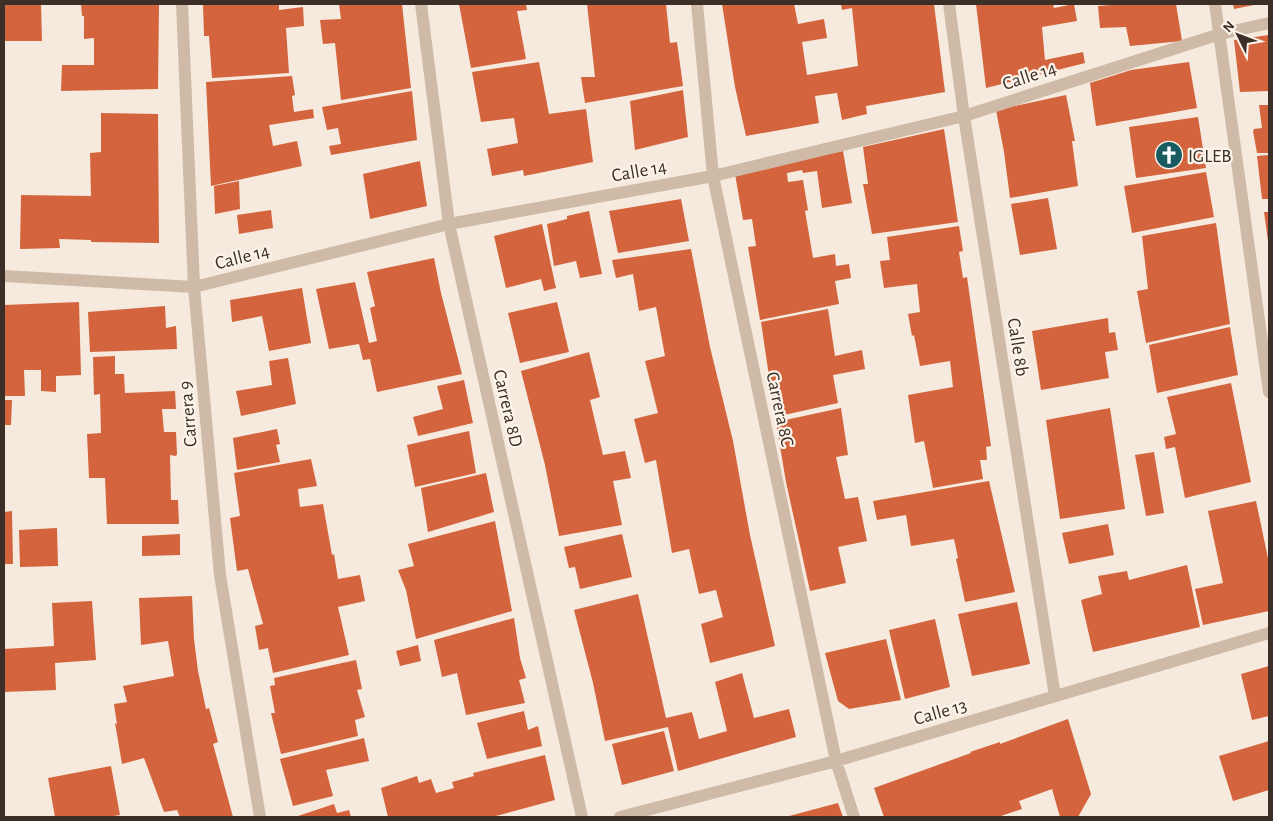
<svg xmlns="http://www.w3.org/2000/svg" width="1273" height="821" viewBox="0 0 1273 821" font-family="'Alegreya Sans',sans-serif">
<rect width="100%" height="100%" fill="#f5eadd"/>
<path fill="#d4643d" d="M4,4H41L42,41H4Z
M81,4H159L158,89L61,91L62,65H94V38L84,39V16H82Z
M203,4H279V10L303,7L304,26L286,28L289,73L212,78L209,36H204Z
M339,4H402L411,88L341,100L335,43L323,44L320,20L341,19Z
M459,4H526L527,10L517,11L526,59L471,68Z
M587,4H666L670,43L677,42L683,86L585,103L581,77H595Z
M722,4H794L798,24L824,19L827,38L802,42L807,75L858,66L852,8L842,10L841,4H934L945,92L866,106L867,114L842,120L837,93L815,96L819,123L746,136L735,87Z
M976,4H1053L1054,8L1074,4L1077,21L1042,27L1045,60L1083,52L1085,63L986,88Z
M1123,4H1176L1182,41L1130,46L1126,27L1100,28L1098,6Z
M1233,4H1253L1254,5L1234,9Z
M1269,35V91L1240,92L1234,40Z
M539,62L549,114L586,109L593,162L524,176L523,170L492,176L487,149L518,143L514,118L481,122L472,72Z
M1189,62L1197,108L1096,126L1090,83L1131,70Z
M292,76L295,95L292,96L294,112L313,109L314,118L269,125L273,146L297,141L302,166L211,186L206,82Z
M683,90L688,137L635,150L630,101Z
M412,91L417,140L331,155L329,146L341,144L338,128L327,130L322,107Z
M1066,95L1075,141H1072L1078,186L1010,198L1004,152L996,110Z
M1259,105H1269V153H1257L1253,131L1254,129L1262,128Z
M101,113L158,114L159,243L91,242V240L59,239L60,248L20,249L21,195L91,196L90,153L101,152Z
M1198,117L1206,168L1136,178L1129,127Z
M944,129L958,222L872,234L863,184H868L863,147Z
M843,151L852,203L822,208L817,171L803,173L802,170L787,173L788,182L803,180L808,210L805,211L813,258L835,254L836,266L849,264L851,278L835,281L839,304L760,320L748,247L756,246L752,219L743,220L735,174Z
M1269,155V199H1262L1257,156Z
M420,161L427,206L370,219L363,174Z
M1206,172L1214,217L1132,233L1124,186Z
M239,181L240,209L215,214L214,186Z
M1048,198L1057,249L1020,255L1011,204Z
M681,199L689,241L618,253L609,211Z
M271,210L273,228L239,234L237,215Z
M589,211L602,274L580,278L576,261L554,266L547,224L567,219V216Z
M1264,212H1269V241H1268Z
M1216,223L1230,324L1146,343L1137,291L1148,289L1142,236Z
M542,224L556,288L544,291L541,279L506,288L494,236Z
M959,226L963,251L959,252L963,278L967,277L991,446L986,447L987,460H980L983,479L933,488L924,441L915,443L908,395L953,387L950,361L920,366L914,335L912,336L908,314L920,312L917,284L884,288L880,261L890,260L887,237Z
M691,249L710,347L733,441L750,535L775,646L710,663L701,624L723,617L716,590L699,594L689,549L672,553L656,460L645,463L634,419L658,413L645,361L665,356L656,307L639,311L633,274L616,278L612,260Z
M434,258L441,293L462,374L377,392L370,359L363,360L359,344L329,349L316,289L355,282L369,343L377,341L370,308L375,306L367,272Z
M302,288L311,343L269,351L262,316L232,322L230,300Z
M79,302L81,375L56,376V392L41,391V370H24L25,396H4V305Z
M557,302L569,352L520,363L508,313Z
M165,306L166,328L176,326L177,349L90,352L88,312Z
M828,309L835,356L862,350L865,369L833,375L838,403L775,417L761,322Z
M1108,318L1109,333L1115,332L1118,350L1105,352L1109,378L1041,390L1032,331Z
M1230,327L1238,375L1157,393L1149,345Z
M589,352L600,397L590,400L603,455L625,451L631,478L613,481L622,525L559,536L545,465L521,371Z
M115,356V374H124L125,393L175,391L176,409H162L164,432H176L177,454L176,456L170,455L171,500H178L179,524H107L105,478H89L87,434L101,433L100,394L94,395L93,357Z
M288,358L296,404L241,416L236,391L272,385L269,361Z
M464,380L473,423L418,436L413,417L443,409L437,386Z
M1231,383L1251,482L1185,498L1175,447L1166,449L1164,437L1176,434L1167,397Z
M4,400H12L11,425H4Z
M841,408L848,455L836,457L845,499L858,497L867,541L838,547L846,583L810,591L786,482L776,422Z
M1110,408L1125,509L1060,519L1046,420Z
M277,429L280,444L276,445L280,462L237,470L233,438Z
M469,431L476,473L415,487L407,445Z
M1154,452L1164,513L1146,516L1135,455Z
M311,459L317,486L298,489L300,507L323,504L332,555L334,554L338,579L360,575L365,601L338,607L349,655L273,673L268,648L259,650L255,626L263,624L248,569L237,571L230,518L240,516L234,473Z
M486,473L494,512L428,532L421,488Z
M989,481L1015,592L965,602L956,559L958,558L954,539L911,546L906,515L877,520L873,501Z
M1256,501L1269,563V611L1203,625L1195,589L1223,583L1208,511Z
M12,511L13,564H4V512Z
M495,521L512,611L416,639L406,590L398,570L414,566L408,544Z
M1108,524L1114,555L1069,564L1062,533Z
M57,528L58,566L20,567L19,530Z
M180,534V555L142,556V536Z
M622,534L632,577L580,589L575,567L569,568L564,547Z
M1187,565L1200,627L1093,652L1081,600L1102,594L1098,576L1127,571L1129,580Z
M638,594L666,718L692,712L699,739L727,731L715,682L742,673L754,718L789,709L796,737L678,771L668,727L605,741L593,683L574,610Z
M192,596L194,639L198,671L206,709L209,708L218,742L213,744L233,817H180L177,810L164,812L144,758L122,764L115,723L117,724L114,704L127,702L123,686L174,676L168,641L141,645L139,598Z
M92,601L96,660L55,663L56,690L4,692V649L54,646L52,603Z
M1017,602L1030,664L972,676L958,614Z
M514,618L520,658L526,678L519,680L525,703L466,715L457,673L442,677L434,640Z
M935,619L950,687L905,699L889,630Z
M886,639L901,700L849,709L838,701L825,653Z
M418,645L421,661L400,666L396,651Z
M356,660L362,689L357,690L365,717L355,720L358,736L281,754L271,713H275L270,686L275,685L274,678Z
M1269,666V716L1252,720L1241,674Z
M524,711L528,730L538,726L542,746L487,759L477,723Z
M1068,719L1091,794L1078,817H1060L1052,789L1019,801L1022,809L998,817H884L874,788L971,753L970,752L1000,742V744Z
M664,731L674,771L622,785L612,744Z
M364,738L369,761L326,770L333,796L293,806L280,759Z
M1269,741V790L1233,801L1219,756Z
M545,755L555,800L492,817H388L381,788L417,776L419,783L431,779L436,793L454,788L452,782L474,776L473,773Z
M111,766L120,815L107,817H55L48,778Z
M838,803L843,817H789V816Z
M334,804L337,813L349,810L351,817H295Z"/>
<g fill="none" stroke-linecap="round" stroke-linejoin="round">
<path stroke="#cfbaa7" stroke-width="12" d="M182,4L194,287L220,575L260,817
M421,4L449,224L582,817
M697,4L713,176L836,761L854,817
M949,4L964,116L1055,696
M1215,4L1269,392
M4,276L194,287L449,224L713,176L964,116L1220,34L1269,23
M620,817L836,761L1269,633"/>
</g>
<defs>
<g id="church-disc" transform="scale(1.4375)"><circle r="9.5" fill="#185c62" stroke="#fcf4ea"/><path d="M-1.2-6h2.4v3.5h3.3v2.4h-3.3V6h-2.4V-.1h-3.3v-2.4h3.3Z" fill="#fff"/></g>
</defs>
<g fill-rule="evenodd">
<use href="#church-disc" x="1169" y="155"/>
</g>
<g text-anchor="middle" stroke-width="4.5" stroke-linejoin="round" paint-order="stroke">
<g font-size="19" fill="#3b2f28" stroke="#fcf4ea">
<text transform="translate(1029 75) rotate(-18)" y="7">Calle 14</text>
<text transform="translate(639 170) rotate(-10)" y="7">Calle 14</text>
<text transform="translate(242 256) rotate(-14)" y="7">Calle 14</text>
<text transform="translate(1019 347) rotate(81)" y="7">Calle 8b</text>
<text transform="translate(509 408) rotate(77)" y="7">Carrera 8D</text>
<text transform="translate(781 409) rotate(78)" y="7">Carrera 8C</text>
<text transform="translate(187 414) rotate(-95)" y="7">Carrera 9</text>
<text transform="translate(940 711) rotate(-16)" y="7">Calle 13</text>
</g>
<g font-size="19" fill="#3b2f28" stroke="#fcf4ea" text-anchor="start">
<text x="1188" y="162">IGLEB</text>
</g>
</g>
<rect width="1273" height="821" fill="none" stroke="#3b2f28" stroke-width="10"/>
<g transform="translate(1238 35) rotate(312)" stroke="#fcf4ea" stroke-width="4" paint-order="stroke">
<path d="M0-4L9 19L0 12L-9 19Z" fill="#3b2f28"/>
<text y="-8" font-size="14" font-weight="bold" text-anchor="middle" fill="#3b2f28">N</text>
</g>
</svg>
